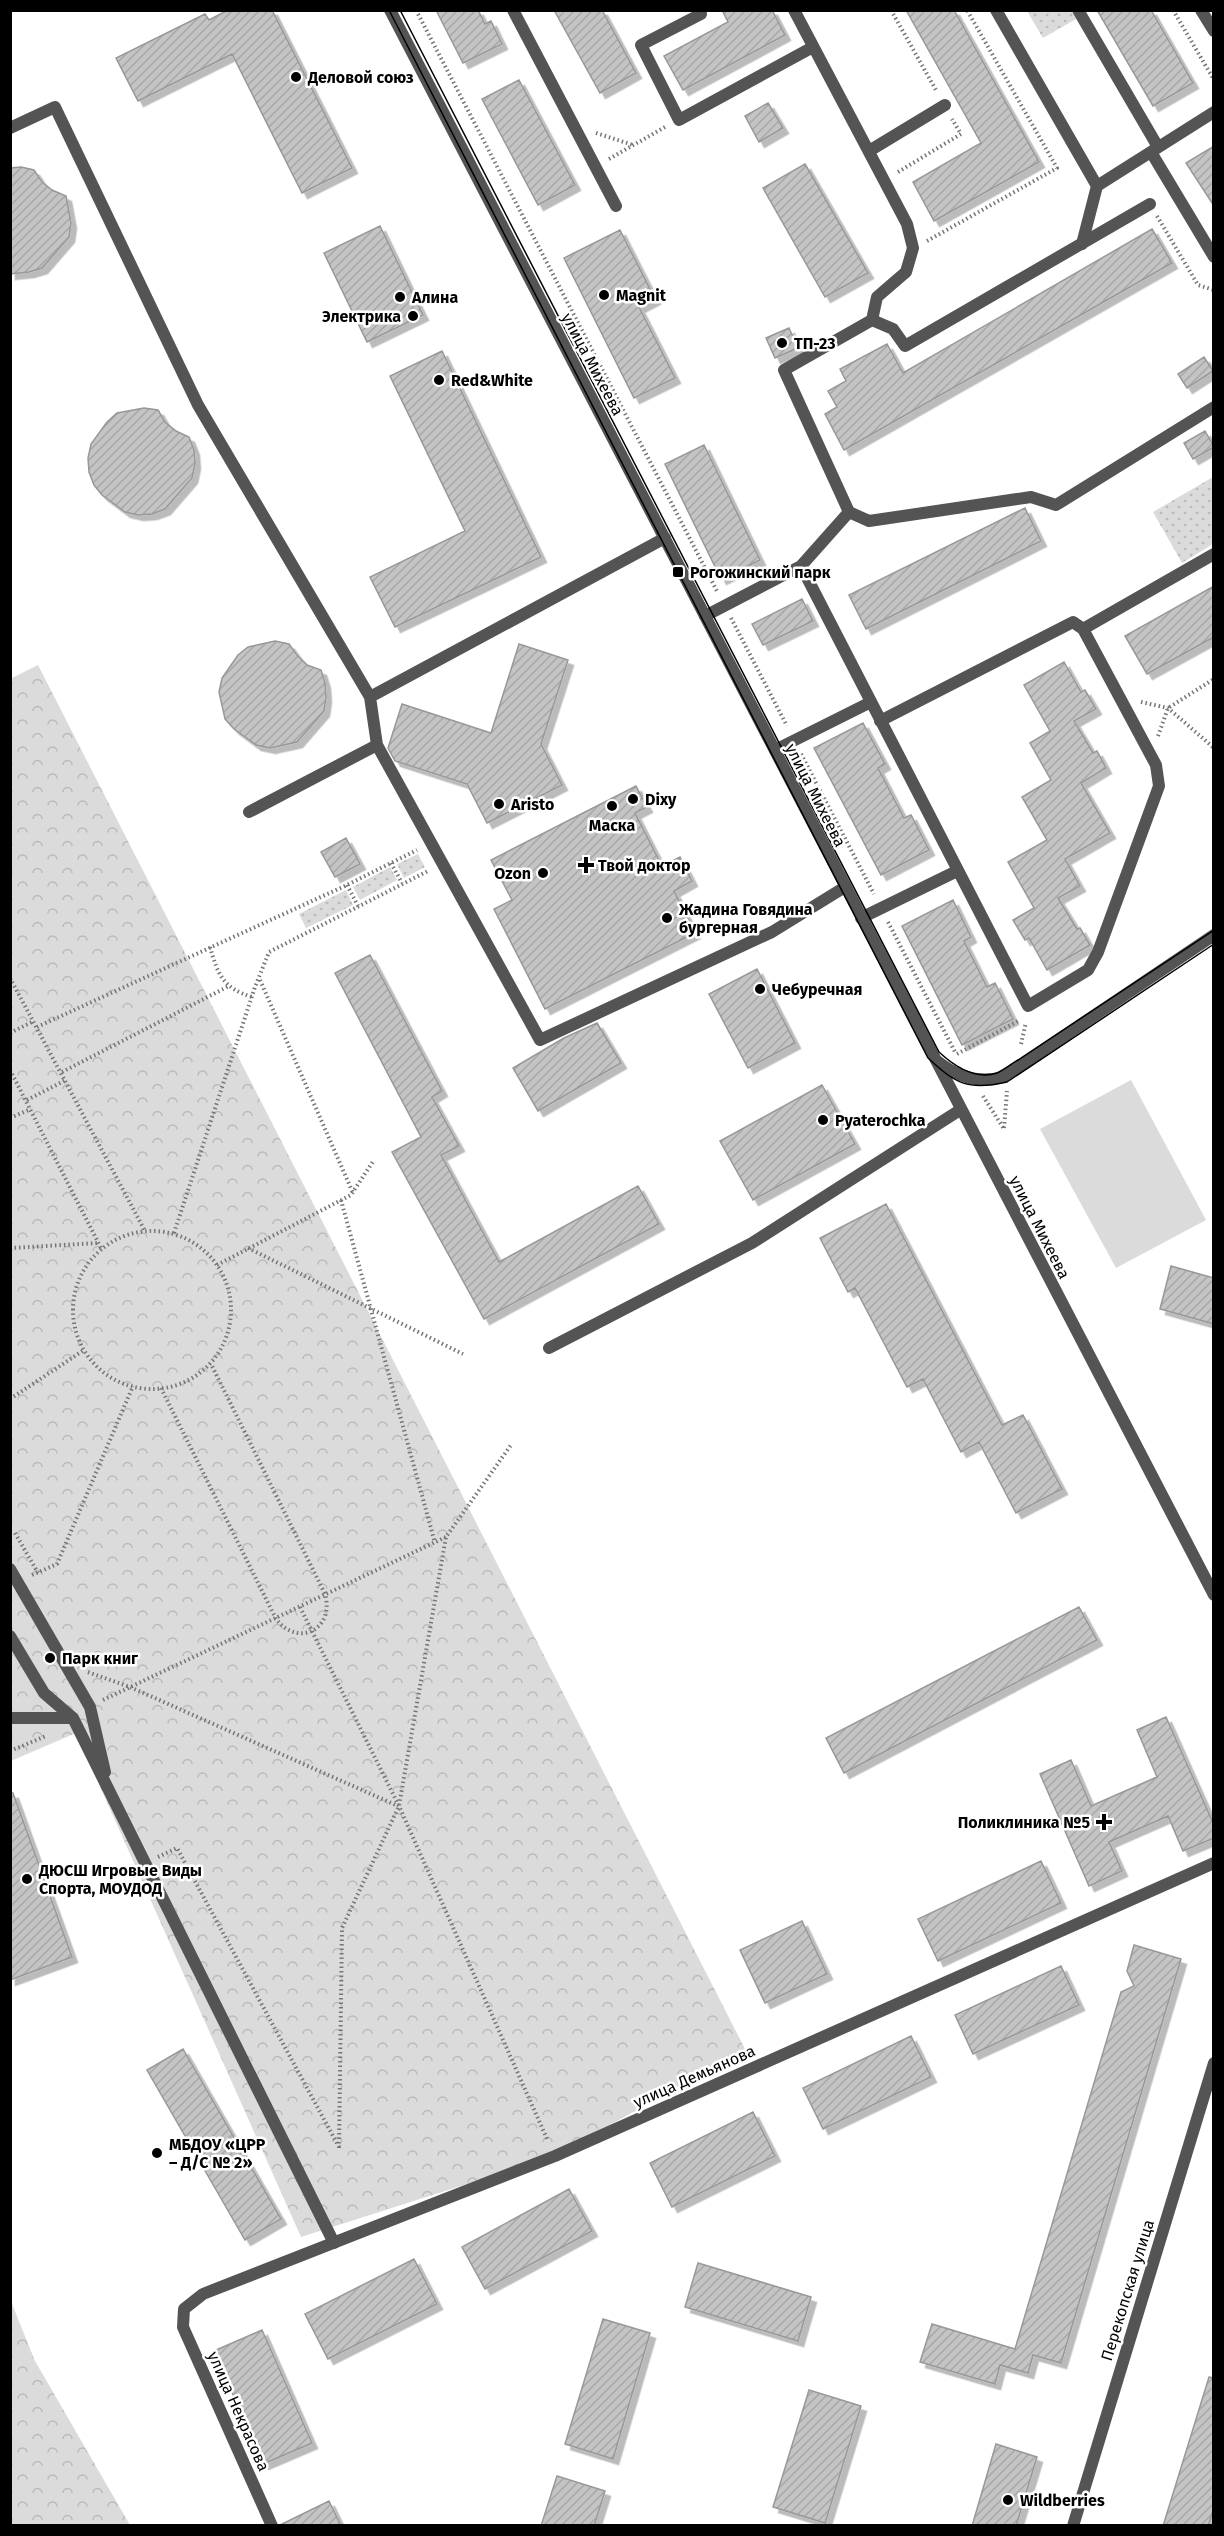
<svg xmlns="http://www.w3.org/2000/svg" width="1224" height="2536" viewBox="0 0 1224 2536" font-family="'Fira Sans',sans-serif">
<defs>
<pattern id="grass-dots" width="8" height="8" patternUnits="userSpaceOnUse" patternTransform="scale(1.5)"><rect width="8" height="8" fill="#dbdbdb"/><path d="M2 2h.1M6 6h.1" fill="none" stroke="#bababa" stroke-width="1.8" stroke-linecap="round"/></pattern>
<pattern id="forest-crowns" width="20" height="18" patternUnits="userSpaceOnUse" patternTransform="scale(1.5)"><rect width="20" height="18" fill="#dbdbdb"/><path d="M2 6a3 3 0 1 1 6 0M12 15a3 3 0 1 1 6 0" fill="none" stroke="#bababa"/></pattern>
<pattern id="building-hatch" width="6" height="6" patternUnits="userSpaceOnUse" patternTransform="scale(1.5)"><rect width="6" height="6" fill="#c4c4c4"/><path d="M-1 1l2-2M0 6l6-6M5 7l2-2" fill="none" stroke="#a7a7a7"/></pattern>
<filter id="shadow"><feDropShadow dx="5.5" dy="5.5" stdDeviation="0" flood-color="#0004"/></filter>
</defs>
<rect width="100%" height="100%" fill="#fff"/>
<path fill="url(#grass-dots)" d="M1027,11H1071L1076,19L1043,38Z
M1213,477V544L1182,563L1153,512Z
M418,854L425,867L404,878L397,864Z
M390,867L397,880L360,900L353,887Z
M346,890L353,905L306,928L299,914Z"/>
<path fill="url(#forest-crowns)" d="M38,665L745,2049L555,2156L301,2237L76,1733L11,1761L10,679Z
M10,2299L35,2361L130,2525H11Z"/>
<path fill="#dbdbdb" d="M1131,1080L1206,1220L1116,1268L1040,1129Z"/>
<path fill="url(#building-hatch)" stroke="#989898" stroke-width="1.5" filter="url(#shadow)" d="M228,10H272L352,168L302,193L232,54L138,101L116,58L205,14L209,20Z
M436,10H478L485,24L491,21L502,44L463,63Z
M554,10H602L636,73L600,93Z
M722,10H772L785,35L683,90L664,56L728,22Z
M906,10H954L1039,162L934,221L913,182L981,143Z
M1097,10H1151L1193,83L1153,106Z
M519,80L575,185L538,205L482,99Z
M768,103L783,128L759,142L745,116Z
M1214,146V206L1186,163Z
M805,164L868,273L825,297L763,188Z
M21,167L34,170L42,182L52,190L66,196L71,223L69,237L42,268L29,272L10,274V168Z
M380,226L423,315L367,342L324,253Z
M1152,229L1172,263L844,450L825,414L837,407L828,391L846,381L840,369L887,344L903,373Z
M620,230L655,299L639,307L675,378L634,398L564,258Z
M789,328L798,348L775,358L766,338Z
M442,351L541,557L395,627L370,577L465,531L390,376Z
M1204,357L1213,371L1187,388L1178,374Z
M144,408L158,410L165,422L176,431L189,437L194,450L195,464L192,478L165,509L152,514L138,515L125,512L102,495L94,485L89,472L88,458L91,444L107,422L117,413Z
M1205,431L1214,447L1193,459L1184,443Z
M704,445L760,560L721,579L665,464Z
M1025,508L1041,541L866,629L849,595Z
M1214,586V637L1147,674L1125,636Z
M802,599L813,621L763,645L752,624Z
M275,641L289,644L297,655L307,665L321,670L325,683L326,697L324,711L297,742L270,748L256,745L234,729L225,719L219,692L222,678L238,655L248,647Z
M519,644L568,660L541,744L562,785L487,823L467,784L395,761L388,748L402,704L491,733Z
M1064,662L1081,692L1085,690L1096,709L1074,721L1093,753L1097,751L1106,768L1081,783L1110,833L1065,859L1080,886L1058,898L1077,929L1080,928L1090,945L1047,970L1029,938L1025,940L1013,920L1034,908L1008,862L1047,840L1022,797L1051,780L1030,743L1050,731L1024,685Z
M863,723L885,764L878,768L904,818L911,815L929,850L881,875L814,748Z
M636,786L647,807L635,813L662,866L680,857L692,881L674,891L695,933L545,1009L494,909L512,900L491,860Z
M346,838L360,864L335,877L321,852Z
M953,900L971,937L964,941L987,987L995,983L1013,1019L962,1045L902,926Z
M370,955L442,1091L432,1097L459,1146L441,1155L499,1262L638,1186L659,1224L484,1319L392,1152L421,1137L335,973Z
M757,969L795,1043L748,1068L709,994Z
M597,1023L621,1063L538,1111L513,1068L564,1038Z
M822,1085L855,1144L753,1200L720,1141Z
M886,1204L1002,1425L1023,1415L1062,1489L1016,1513L979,1442L961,1452L923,1379L907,1387L855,1288L848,1292L820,1238Z
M1171,1266L1214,1278V1324L1160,1309Z
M1079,1607L1097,1640L844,1773L826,1738Z
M1166,1717L1214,1825V1838L1183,1851L1168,1816L1109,1842L1122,1871L1089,1886L1040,1774L1071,1760L1091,1806L1157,1777L1137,1730Z
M10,1793H13L72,1957L10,1980Z
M1041,1861L1061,1903L938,1961L918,1919Z
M802,1921L827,1974L765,2003L740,1950Z
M1134,1945L1181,1959L1061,2363L1033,2355L1028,2373L1000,2365L995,2384L920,2362L932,2324L1015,2349L1121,1992L1134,1986L1127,1971Z
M1061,1966L1079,2005L973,2054L955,2015Z
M911,2036L931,2077L823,2129L803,2088Z
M183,2049L281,2219L245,2240L147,2070Z
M753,2112L775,2156L672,2207L650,2163Z
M569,2189L592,2231L485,2289L462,2247Z
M414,2259L437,2304L328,2359L305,2314Z
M698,2263L811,2297L798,2341L685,2307Z
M603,2319L650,2333L613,2459L565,2444Z
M262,2330L312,2443L263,2464L214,2351Z
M1209,2377L1214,2378V2508L1208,2526H1163Z
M809,2390L861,2406L825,2523L773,2507Z
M996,2444L1037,2457L1016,2526H972Z
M557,2476L605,2491L594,2526H541Z
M329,2501L341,2526H280V2525Z"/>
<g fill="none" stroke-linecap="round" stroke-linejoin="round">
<path stroke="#767676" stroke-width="4" stroke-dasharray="1.5 3" stroke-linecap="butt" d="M416,10L718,593
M891,10L937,92
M1173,10L1214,80
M596,133L633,145
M609,159L665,127
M898,172L961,134L952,119
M1157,216L1198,285L1214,290
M927,241L1057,168L967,10
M731,618L787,726
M1141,702L1168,708L1214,748
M1158,736L1168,708L1214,679
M801,754L874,894
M391,863L402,883
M347,885L358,906
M888,922L956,1054
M210,947C218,975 223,988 252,997
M10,978L145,1231
M260,980L353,1193
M37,1027L347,885L417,850
M10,1033L34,1021
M1021,1044L1026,1022
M957,1054L1020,1020
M10,1070L101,1248
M62,1072L229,986
M983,1096L1004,1129
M27,1100L66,1080
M10,1118L31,1109
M1004,1128L1007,1091
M341,1200L435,1543
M73 1310a79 79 0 1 1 158 0a79 79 0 1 1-158 0Z
M174,1233L255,987L269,952L428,871
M10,1248L98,1243
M248,1248L463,1354
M217,1265L351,1195L374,1160
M161,1388L276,1619C298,1648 335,1629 325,1594L211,1364
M10,1399L84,1350
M15,1533L38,1573
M32,1575L57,1564L133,1386
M300,1607L399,1806L548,2141
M88,1672L130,1687L398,1806
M103,1700L446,1537
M10,1751L46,1736
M158,1857L177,1848L339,2147
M339,2148L342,1928L399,1806L446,1537L511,1445"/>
<path stroke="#545454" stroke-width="12" d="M513,10L616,206
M794,10L907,224L913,248L906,272L877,297L872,320L784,370L849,512L801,566
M996,10L1097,186L1214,112
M1078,10L1158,147
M701,14L641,45L679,120L813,47
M10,128L55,107L198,405L370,697L665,538
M869,151L945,105
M1151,152L1214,257
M1082,244L1097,186
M872,320L893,329L905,346L1150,204
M849,512L869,521L1031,497L1056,505L1214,407
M705,616L801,566L1028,1006L1088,970L1098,952L1159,786L1156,765L1083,629L1073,622L880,721
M1083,629L1214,554
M370,697L377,745L540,1040L772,932L845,887
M775,750L871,702
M249,812L377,745
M861,918L957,871
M549,1348L752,1243L960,1110
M10,1569L90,1707L105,1772
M10,1636L44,1693L73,1718
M10,1718H73L334,2243"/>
<path stroke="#545454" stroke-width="12" d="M390,10L1214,1595
M1201,10L1214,31
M937,1061C957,1077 978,1084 1003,1077L1214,935
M272,2526L183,2327L184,2309L203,2294L555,2156L1214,1863
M1073,2526L1214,2063"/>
<path stroke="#000" stroke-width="1.5" d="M389,10L928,1058C956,1084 968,1091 1007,1082L1214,944
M400,10L939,1052C954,1066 975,1080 997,1073C1004,1070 1011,1064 1018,1060L1214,930"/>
</g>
<g fill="#000" stroke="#fff" stroke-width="2">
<circle cx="296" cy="77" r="6"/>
<circle cx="604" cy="295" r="6"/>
<circle cx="400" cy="297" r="6"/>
<circle cx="413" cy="316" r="6"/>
<circle cx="782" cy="343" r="6"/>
<circle cx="439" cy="380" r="6"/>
<rect x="672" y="566" width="12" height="12" rx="3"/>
<circle cx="633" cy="799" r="6"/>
<circle cx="499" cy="804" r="6"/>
<circle cx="612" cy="806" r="6"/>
<path d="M583 856h6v6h6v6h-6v6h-6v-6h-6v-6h6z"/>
<circle cx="543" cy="873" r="6"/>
<circle cx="667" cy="918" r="6"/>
<circle cx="760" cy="989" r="6"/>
<circle cx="823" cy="1120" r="6"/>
<circle cx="50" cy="1658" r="6"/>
<path d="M1101 1813h6v6h6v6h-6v6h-6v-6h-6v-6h6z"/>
<circle cx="27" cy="1879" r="6"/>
<circle cx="157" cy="2153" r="6"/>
<circle cx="1008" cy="2500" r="6"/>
</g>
<g text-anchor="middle" stroke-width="5" stroke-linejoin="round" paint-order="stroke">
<g font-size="16" font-weight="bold" fill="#000" stroke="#fff" text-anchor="start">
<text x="308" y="83">Деловой союз</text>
<text x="616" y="301">Magnit</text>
<text x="412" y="303">Алина</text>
<text x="401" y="322" text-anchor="end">Электрика</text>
<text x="794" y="349">ТП-23</text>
<text x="451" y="386">Red&amp;White</text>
<text x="690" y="578">Рогожинский парк</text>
<text x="645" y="805">Dixy</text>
<text x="511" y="810">Aristo</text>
<text x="612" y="831" text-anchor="middle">Маска</text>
<text x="598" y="871">Твой доктор</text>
<text x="531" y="879" text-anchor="end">Ozon</text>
<text x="679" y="915">Жадина Говядина<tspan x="679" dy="18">бургерная</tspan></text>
<text x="772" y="995">Чебуречная</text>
<text x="835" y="1126">Pyaterochka</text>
<text x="62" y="1664">Парк книг</text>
<text x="1090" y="1828" text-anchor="end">Поликлиника №5</text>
<text x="39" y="1876">ДЮСШ Игровые Виды<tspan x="39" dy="18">Спорта, МОУДОД</tspan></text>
<text x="169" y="2150">МБДОУ «ЦРР<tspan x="169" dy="18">– Д/С № 2»</tspan></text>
<text x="1020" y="2506">Wildberries</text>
</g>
<g font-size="16" fill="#000" stroke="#fff">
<text transform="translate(593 364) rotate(62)" y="6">улица Михеева</text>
<text transform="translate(816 795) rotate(63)" y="6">улица Михеева</text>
<text transform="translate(1040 1227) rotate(63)" y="6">улица Михеева</text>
<text transform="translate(694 2076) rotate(-24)" y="6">улица Демьянова</text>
<text transform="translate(1127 2290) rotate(-73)" y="6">Перекопская улица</text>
<text transform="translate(239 2411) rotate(66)" y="6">улица Некрасова</text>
</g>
</g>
<rect width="1224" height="2536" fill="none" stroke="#000000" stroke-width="24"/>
</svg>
